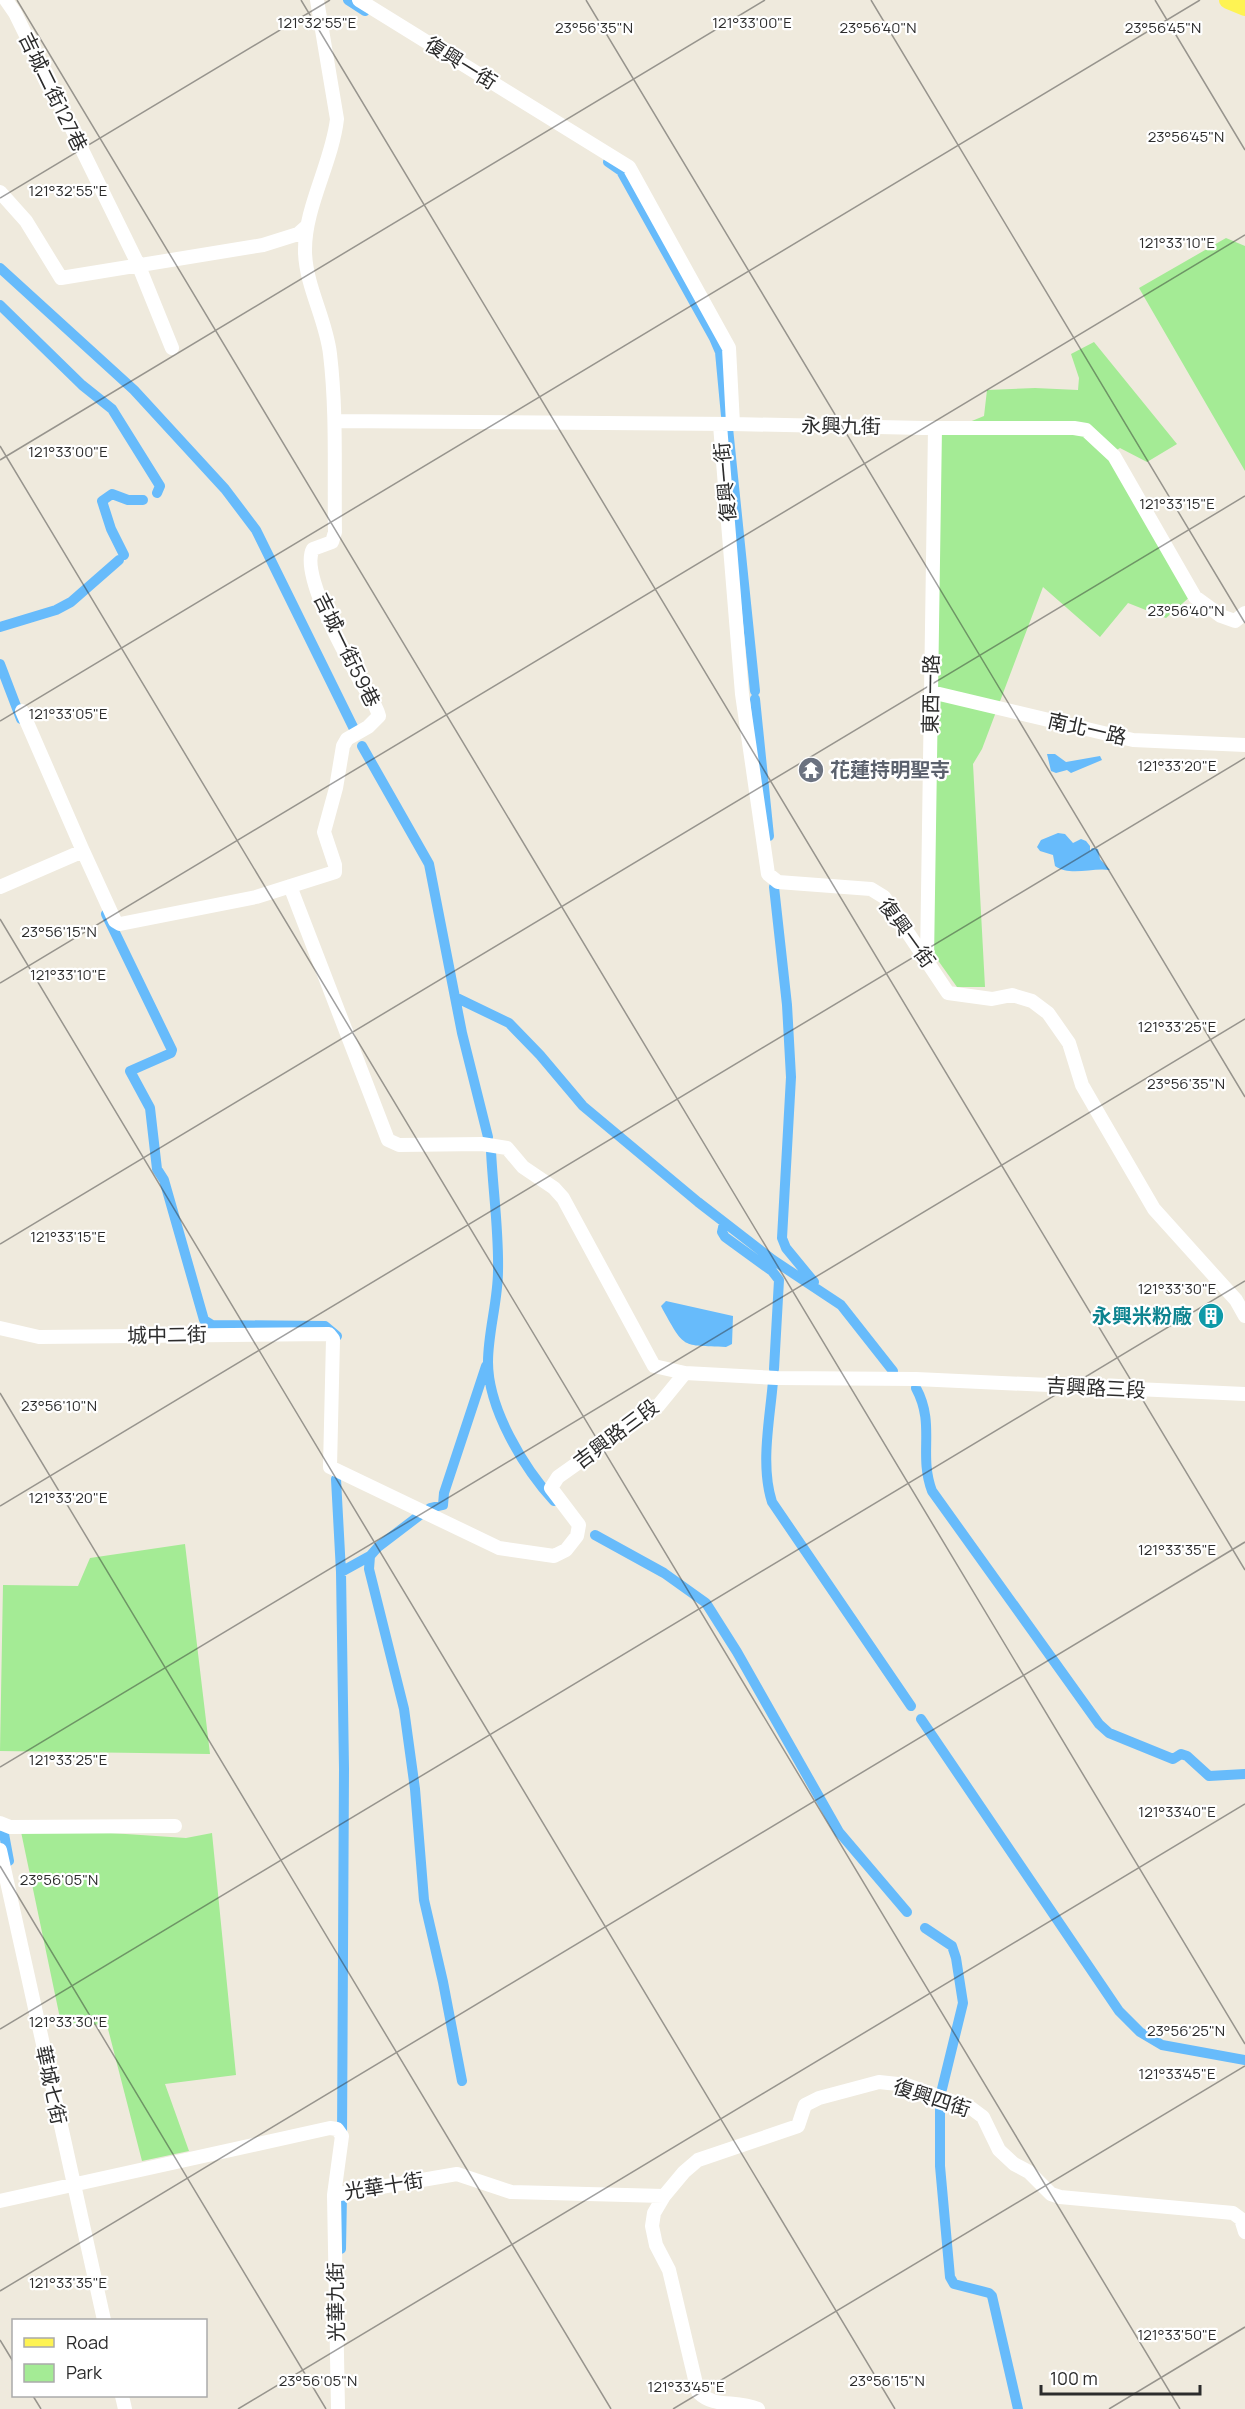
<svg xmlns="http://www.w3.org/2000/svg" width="1245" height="2409" viewBox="0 0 1245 2409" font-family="Manrope,'Noto Sans TC',sans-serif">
<rect width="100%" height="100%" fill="#efeadd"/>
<path fill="#a4eb95" d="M1226,238L1245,246V471L1139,288Z
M1094,342L1177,444L1147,462L1120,448L1115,451L1192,595L1166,618L1128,603L1100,637L1043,587L982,749L973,764L985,987H957L927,945L940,434L984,416L987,390L1035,388L1078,390L1079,378L1071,354Z
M185,1544L210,1754L0,1751L3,1585L78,1586L90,1558Z
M20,1827L186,1838L212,1833L236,2075L165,2084L189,2151L142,2161L107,2025L61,2023Z"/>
<path fill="#67bbfb" d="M1047,754H1055L1066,762L1100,756L1102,760L1071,773L1067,770L1056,773L1051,771Z
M1058,833L1065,834L1073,843L1081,839L1086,841L1090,846V851L1092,848L1098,849L1100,859L1110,870C1092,867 1071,877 1055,866L1053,855L1040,851L1037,847L1041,840Z
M666,1301L733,1316L732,1344L726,1347C681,1345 685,1349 663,1310L661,1306Z"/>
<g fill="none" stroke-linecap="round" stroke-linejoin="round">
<path stroke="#67bbfb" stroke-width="10" d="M348,0L365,11
M608,162L621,171L714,338L720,352L726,416
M0,268L134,390L225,489L256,530L356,733
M0,305L82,385L112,409L160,486L157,493
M728,428L755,691
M124,555L111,529L102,501L112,494L128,500H143
M0,627L56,610L71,602L119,560
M0,664L21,719
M755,699L769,836
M362,746L429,864L462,1033L488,1137
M774,887L787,1005L791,1077L782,1238L786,1248L814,1282
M106,914L172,1050L171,1053L130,1071L150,1108L157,1169L164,1180L204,1320L212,1325L325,1326L337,1336
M455,997L509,1023L540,1055L583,1106L698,1202L773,1260L841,1305L893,1371
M491,1151C493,1191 499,1232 498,1271C498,1301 488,1332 488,1362C488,1409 524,1468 554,1501
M724,1223L722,1232L725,1237L772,1271L779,1280L774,1369
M773,1381C770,1419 760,1464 772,1502L911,1706
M916,1388C936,1425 918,1454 932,1491L1099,1724L1109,1733L1173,1759L1181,1754L1187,1756L1209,1776L1245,1774
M336,1479L341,1572L344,1769L342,2139
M430,1508L443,1505L444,1493L486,1366
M420,1515L378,1547L370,1556L369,1569L404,1709L415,1789L424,1900L443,1982L462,2081
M595,1535L664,1573L706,1603L737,1652L839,1832L907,1912
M341,1572L370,1556
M921,1719L1119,2011L1140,2032L1162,2045L1245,2060
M4,1834L9,1861
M925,1928L952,1946L956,1958L963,2003L942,2089
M940,2099V2166L950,2277L954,2284L989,2293L992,2296L1018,2409
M341,2249L342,2195"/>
<path stroke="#fff" stroke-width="14" d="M6,0L15,13L138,264L172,348
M359,0L629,167L729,348L733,424
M0,192L26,221L61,278L263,245L298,234L307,226
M335,421L733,424L924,428H1074L1086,430L1114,456L1195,597L1221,616L1235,621L1245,613
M720,425L742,694L768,874L778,882L871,889L884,897L948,993L992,999L1012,995L1032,1001L1048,1013L1069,1043L1082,1085L1101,1118L1154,1209L1236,1300L1245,1316
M931,692L1133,740L1245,745
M22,711L83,851
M290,886L388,1140L399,1145L482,1144L507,1148L523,1167L554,1188L563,1198L654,1366L685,1373
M0,887L83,851L115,921L120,924L256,897L335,872V865L324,832L336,788L343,746L347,739L368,727L379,716C375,700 364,690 357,675C344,652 300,572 313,549L332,542L335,532C334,472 337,413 330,354C326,319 306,287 305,252C304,208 332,163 337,119L317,0
M927,960L935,428
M0,1328L39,1337L329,1334L333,1339L330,1467L499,1548L554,1556L566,1550L577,1536L579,1525L551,1488L558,1477L658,1406L685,1373L777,1378L916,1379L1245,1394
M0,1823L10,1827L175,1826
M0,1850L104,2320
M334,2195L338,2409
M0,2201L330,2128L337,2129L342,2136L334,2195L457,2174L511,2192L664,2196
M122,2396L125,2409
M758,2409C735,2399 715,2409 698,2392L669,2270L656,2245L652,2226L654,2213L664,2196L684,2172L698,2160L798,2126L805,2105L819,2098L879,2082L907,2085L971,2108L983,2117L999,2150L1014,2164L1029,2172L1051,2194L1060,2197L1233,2213L1241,2219L1245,2232"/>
<path stroke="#fef353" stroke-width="18" d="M1228,0L1245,7"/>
</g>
<path fill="none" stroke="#2c2c2c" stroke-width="1.5" stroke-opacity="0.45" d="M17,0L1245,2044M301,0L1245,1570M586,0L1245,1097M871,0L1245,623M1155,0L1245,150M0,198L330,0M0,446L1180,2409M0,460L765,0M0,721L1200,0M0,919L895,2409M0,983L1245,235M0,1244L1245,496M0,1393L611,2409M0,1506L1245,758M0,1767L1245,1019M0,1866L326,2409M0,2029L1245,1281M0,2291L1245,1542M0,2340L14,2363M33,2396L41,2409M238,2409L1245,1804M673,2409L1245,2066M1109,2409L1245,2327"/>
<defs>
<g id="temple-disc" transform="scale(1.35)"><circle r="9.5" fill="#6b7280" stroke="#fff"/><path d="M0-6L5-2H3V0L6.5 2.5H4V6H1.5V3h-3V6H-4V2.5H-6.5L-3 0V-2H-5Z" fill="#fff"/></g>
<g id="building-disc" transform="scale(1.35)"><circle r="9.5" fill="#0f9aa8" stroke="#fff"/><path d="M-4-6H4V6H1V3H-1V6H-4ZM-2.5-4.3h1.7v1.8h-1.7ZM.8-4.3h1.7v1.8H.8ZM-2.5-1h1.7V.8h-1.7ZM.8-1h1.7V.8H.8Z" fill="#fff"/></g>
</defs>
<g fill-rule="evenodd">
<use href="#temple-disc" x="811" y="770"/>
<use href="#building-disc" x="1211" y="1316"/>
</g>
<g text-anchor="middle" stroke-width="4.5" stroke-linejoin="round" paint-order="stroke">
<g font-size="20" fill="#2c2c2c" stroke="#fff">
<text transform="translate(461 63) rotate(32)" y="7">復興一街</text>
<text transform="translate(53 92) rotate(64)" y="7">吉城二街127巷</text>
<text transform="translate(841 426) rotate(1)" y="7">永興九街</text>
<text transform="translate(725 482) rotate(-95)" y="7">復興一街</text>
<text transform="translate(347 650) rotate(64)" y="7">吉城一街59巷</text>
<text transform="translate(931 694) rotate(-89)" y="7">東西一路</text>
<text transform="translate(1087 729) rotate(13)" y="7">南北一路</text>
<text transform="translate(907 933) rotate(54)" y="7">復興一街</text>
<text transform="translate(167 1335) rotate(-1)" y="7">城中二街</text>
<text transform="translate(1096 1388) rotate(3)" y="7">吉興路三段</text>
<text transform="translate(616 1434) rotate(-37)" y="7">吉興路三段</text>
<text transform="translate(51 2085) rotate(78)" y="7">華城七街</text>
<text transform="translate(932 2098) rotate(18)" y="7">復興四街</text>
<text transform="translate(384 2186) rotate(-9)" y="7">光華十街</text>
<text transform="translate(336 2302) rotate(-91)" y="7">光華九街</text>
</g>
<g font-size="20" font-weight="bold" fill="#5b616d" stroke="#fff" text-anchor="start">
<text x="830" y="777">花蓮持明聖寺</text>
</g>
<g font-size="20" font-weight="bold" fill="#0d838f" stroke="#fff" text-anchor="end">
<text x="1192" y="1323">永興米粉廠</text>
</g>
</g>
<g font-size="15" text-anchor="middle" fill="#2c2c2c" stroke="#fff" stroke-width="4.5" stroke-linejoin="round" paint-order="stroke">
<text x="317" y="28">121°32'55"E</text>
<text x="752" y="28">121°33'00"E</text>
<text x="594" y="33">23°56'35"N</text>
<text x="878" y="33">23°56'40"N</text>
<text x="1163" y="33">23°56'45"N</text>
<text x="1186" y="142">23°56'45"N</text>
<text x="68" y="196">121°32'55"E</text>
<text x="1177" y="248">121°33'10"E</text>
<text x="68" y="457">121°33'00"E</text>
<text x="1177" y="509">121°33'15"E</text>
<text x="1186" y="616">23°56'40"N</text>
<text x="68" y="719">121°33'05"E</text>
<text x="1177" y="771">121°33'20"E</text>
<text x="59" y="937">23°56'15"N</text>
<text x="68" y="980">121°33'10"E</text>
<text x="1177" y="1032">121°33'25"E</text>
<text x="1186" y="1089">23°56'35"N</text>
<text x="68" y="1242">121°33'15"E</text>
<text x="1177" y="1294">121°33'30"E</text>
<text x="59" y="1411">23°56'10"N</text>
<text x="68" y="1503">121°33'20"E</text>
<text x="1177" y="1555">121°33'35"E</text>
<text x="68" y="1765">121°33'25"E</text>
<text x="1177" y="1817">121°33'40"E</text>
<text x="59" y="1885">23°56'05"N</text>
<text x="68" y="2027">121°33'30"E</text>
<text x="1186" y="2036">23°56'25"N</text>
<text x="1177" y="2079">121°33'45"E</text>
<text x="68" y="2288">121°33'35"E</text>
<text x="1177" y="2340">121°33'50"E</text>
<text x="318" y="2386">23°56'05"N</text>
<text x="887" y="2386">23°56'15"N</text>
<text x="686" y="2392">121°33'45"E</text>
</g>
<rect x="12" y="2319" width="195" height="78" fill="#ffffff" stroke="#ababab" stroke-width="1.5"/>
<rect x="24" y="2338" width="30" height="9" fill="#fef353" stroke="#ababab" stroke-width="1.5"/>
<text x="66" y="2349" font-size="18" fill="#2c2c2c">Road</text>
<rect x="24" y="2364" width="30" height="18" fill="#a4eb95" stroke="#ababab" stroke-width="1.5"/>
<text x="66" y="2379" font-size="18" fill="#2c2c2c">Park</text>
<path d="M1041 2385v9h159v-9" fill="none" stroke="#2c2c2c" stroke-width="3"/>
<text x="1050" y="2385" font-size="18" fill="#2c2c2c" stroke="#ffffff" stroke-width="4.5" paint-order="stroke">100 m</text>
</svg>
